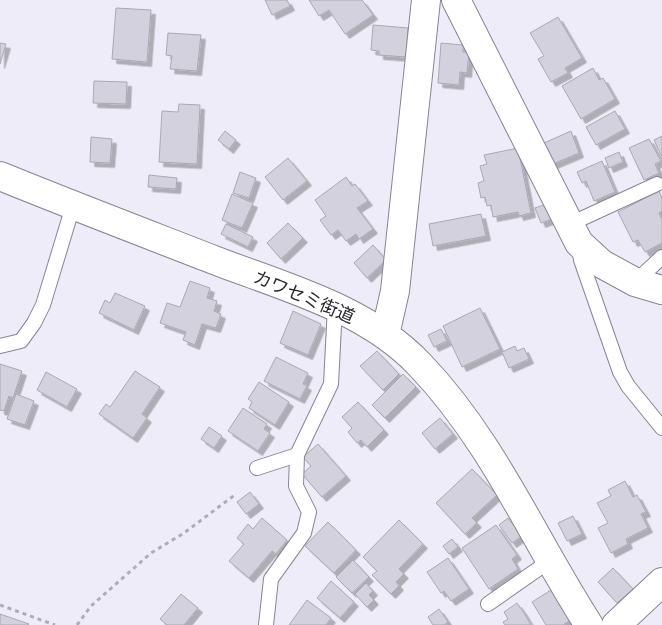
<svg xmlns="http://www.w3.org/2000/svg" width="662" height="625" viewBox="0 0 662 625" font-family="'Times New Roman','Noto Sans JP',serif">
<defs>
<filter id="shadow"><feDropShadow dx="4.5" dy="4.5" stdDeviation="0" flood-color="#0004"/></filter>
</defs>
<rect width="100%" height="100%" fill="#edecf8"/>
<path fill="#d2d1dd" stroke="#a9a8b3" filter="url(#shadow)" d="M265,0H287L290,6L272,15Z
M309,0H362L373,15L345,34L329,10L319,16Z
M116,8L151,10L147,62L112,59Z
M558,17L582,58L565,68L568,73L551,82L538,59L544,56L530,33Z
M373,25L408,28L406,57L379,55V51L371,50Z
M168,33L201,35L197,71L170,69L172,56L166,55Z
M0,43L6,44L0,64Z
M441,43L463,45V52H469L467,73L460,72L459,85L438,83Z
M593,68L599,80L603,78L615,99L581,119L562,86Z
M94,81L127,82L126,104L93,103Z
M179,104L200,105L197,164L159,162L162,111L178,112Z
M615,111L625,129L596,145L586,127Z
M225,131L236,140L229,149L218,140Z
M571,131L579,153L553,164L544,143Z
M662,136V157L654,140Z
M91,137L112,139L110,163L90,162Z
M649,139L661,161L655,164L659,173L644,180L629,148Z
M518,148L531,213L519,216L518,212L493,217L491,205L487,206L485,197L481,198L478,183L484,181L480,166L487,164L484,155Z
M619,152L623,162L609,168L605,158Z
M288,158L307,181L283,200L265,177Z
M602,161L615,192L594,201L586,181L582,183L577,172Z
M240,172L256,178L249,198L233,193Z
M149,175L177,178L176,189L148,187Z
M346,177L352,186L355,184L368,201L357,208L373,229L359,239L356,234L346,241L338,230L331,235L320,220L326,216L315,200Z
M659,191L662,198V211L659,213L662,220V243L645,252L638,240L633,242L618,212Z
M232,194L253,203L242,228L222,220Z
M546,204L552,219L541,223L535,208Z
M481,214L486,236L433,246L429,224Z
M288,223L303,238L281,259L267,243Z
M226,224L253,237L248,247L221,234Z
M373,245L386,260L367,278L354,263Z
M190,281L210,288L207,298L217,301L214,311L221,314L216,328L202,324L195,345L183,340L186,332L160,323L167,303L180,307Z
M115,293L145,306L134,330L99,313L105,300L110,303Z
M480,308L500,349L462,367L443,326Z
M293,311L321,324L308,355L280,343Z
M441,329L447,341L434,347L428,335Z
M515,346L517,351L524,348L529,359L509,368L502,352Z
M377,351L399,374L383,390L360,366Z
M276,357L308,373L303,384L307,386L300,399L264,381Z
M0,364L22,371L13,398L9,396L4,411L0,410Z
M135,371L160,387L142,414L147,418L133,438L99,414L106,404L110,407Z
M46,372L77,389L67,407L37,390Z
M403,374L416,387L385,418L372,405Z
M259,382L289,402L275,425L249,408L252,402L248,399Z
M16,394L34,401L25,425L7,419Z
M358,402L384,430L367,447L361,440L357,443L348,432L352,428L342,417Z
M243,408L267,424L264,429L270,433L258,451L228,431Z
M440,418L453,434L435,449L422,433Z
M209,427L222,436L214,448L201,439Z
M318,444L346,476L322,497L302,474L311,466L303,457Z
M472,469L497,495L472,518L477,523L465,534L436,503Z
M625,481L633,497L637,495L646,512L641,514L648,528L626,539L628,544L611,553L598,528L608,523L597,503L611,496L608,490Z
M250,492L259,504L246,514L237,502Z
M573,516L582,534L567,541L558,523Z
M262,518L287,540L276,554L272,551L249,578L229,561L244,544L237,538L248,524L253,529Z
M508,518L522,536L512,543L499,525Z
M399,520L423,544L399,569L404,574L396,582L399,586L391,594L372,575L377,571L363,557Z
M328,522L356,550L334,573L305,546Z
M496,525L517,555L512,559L518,569L489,589L462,548Z
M452,539L458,547L449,554L443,546Z
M448,558L469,589L451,601L444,591L441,593L427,572Z
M353,560L369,577L352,593L336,577Z
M613,568L633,589L617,603L598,582Z
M331,581L354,602L340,618L317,598Z
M366,583L373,591L369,595L374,600L367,607L355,594Z
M551,590L570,620L563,625H546L532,602Z
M181,594L198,608L184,625H167L160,619Z
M307,600L331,618L326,625H289Z
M517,603L524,613L531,625H505L503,622L508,619L504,612Z
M439,609L448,622L444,625H433L428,617Z
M0,614L29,624L28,625H0Z"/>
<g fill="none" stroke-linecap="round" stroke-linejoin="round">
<g stroke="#878691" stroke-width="16">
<path id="service" d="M570,224L657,184
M579,246L581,260L620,372L628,386L662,428
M635,282L662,257
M0,346L21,341L34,323L43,305L73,206
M257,468L297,455L331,384L335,306
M488,604L551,560
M266,625L271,579L304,533L309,512L296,486L297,455"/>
</g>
<g stroke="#878691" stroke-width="30">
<path id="minor" d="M456,0L579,243L602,264L635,282L662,290
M0,176C71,205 142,232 214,260C284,287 366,308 420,365C492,440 533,538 589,625
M385,335L395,291L426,0"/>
</g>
<g stroke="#878691" stroke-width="30">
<path id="primary" d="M616,625L662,582"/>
</g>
<path stroke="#aeadb7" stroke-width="3" stroke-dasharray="4 4" stroke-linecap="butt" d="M0,605L55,625
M77,625L91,606L151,553L184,533L236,494"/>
<use href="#service" stroke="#fff" stroke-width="14"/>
<use href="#minor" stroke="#fff" stroke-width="28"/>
<use href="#primary" stroke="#fff" stroke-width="28"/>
</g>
<g text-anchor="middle" stroke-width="5" stroke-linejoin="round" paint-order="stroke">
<g font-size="18" fill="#2b2a2f" stroke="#fff">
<text transform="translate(304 297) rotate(23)" y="6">カワセミ街道</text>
</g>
</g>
</svg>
